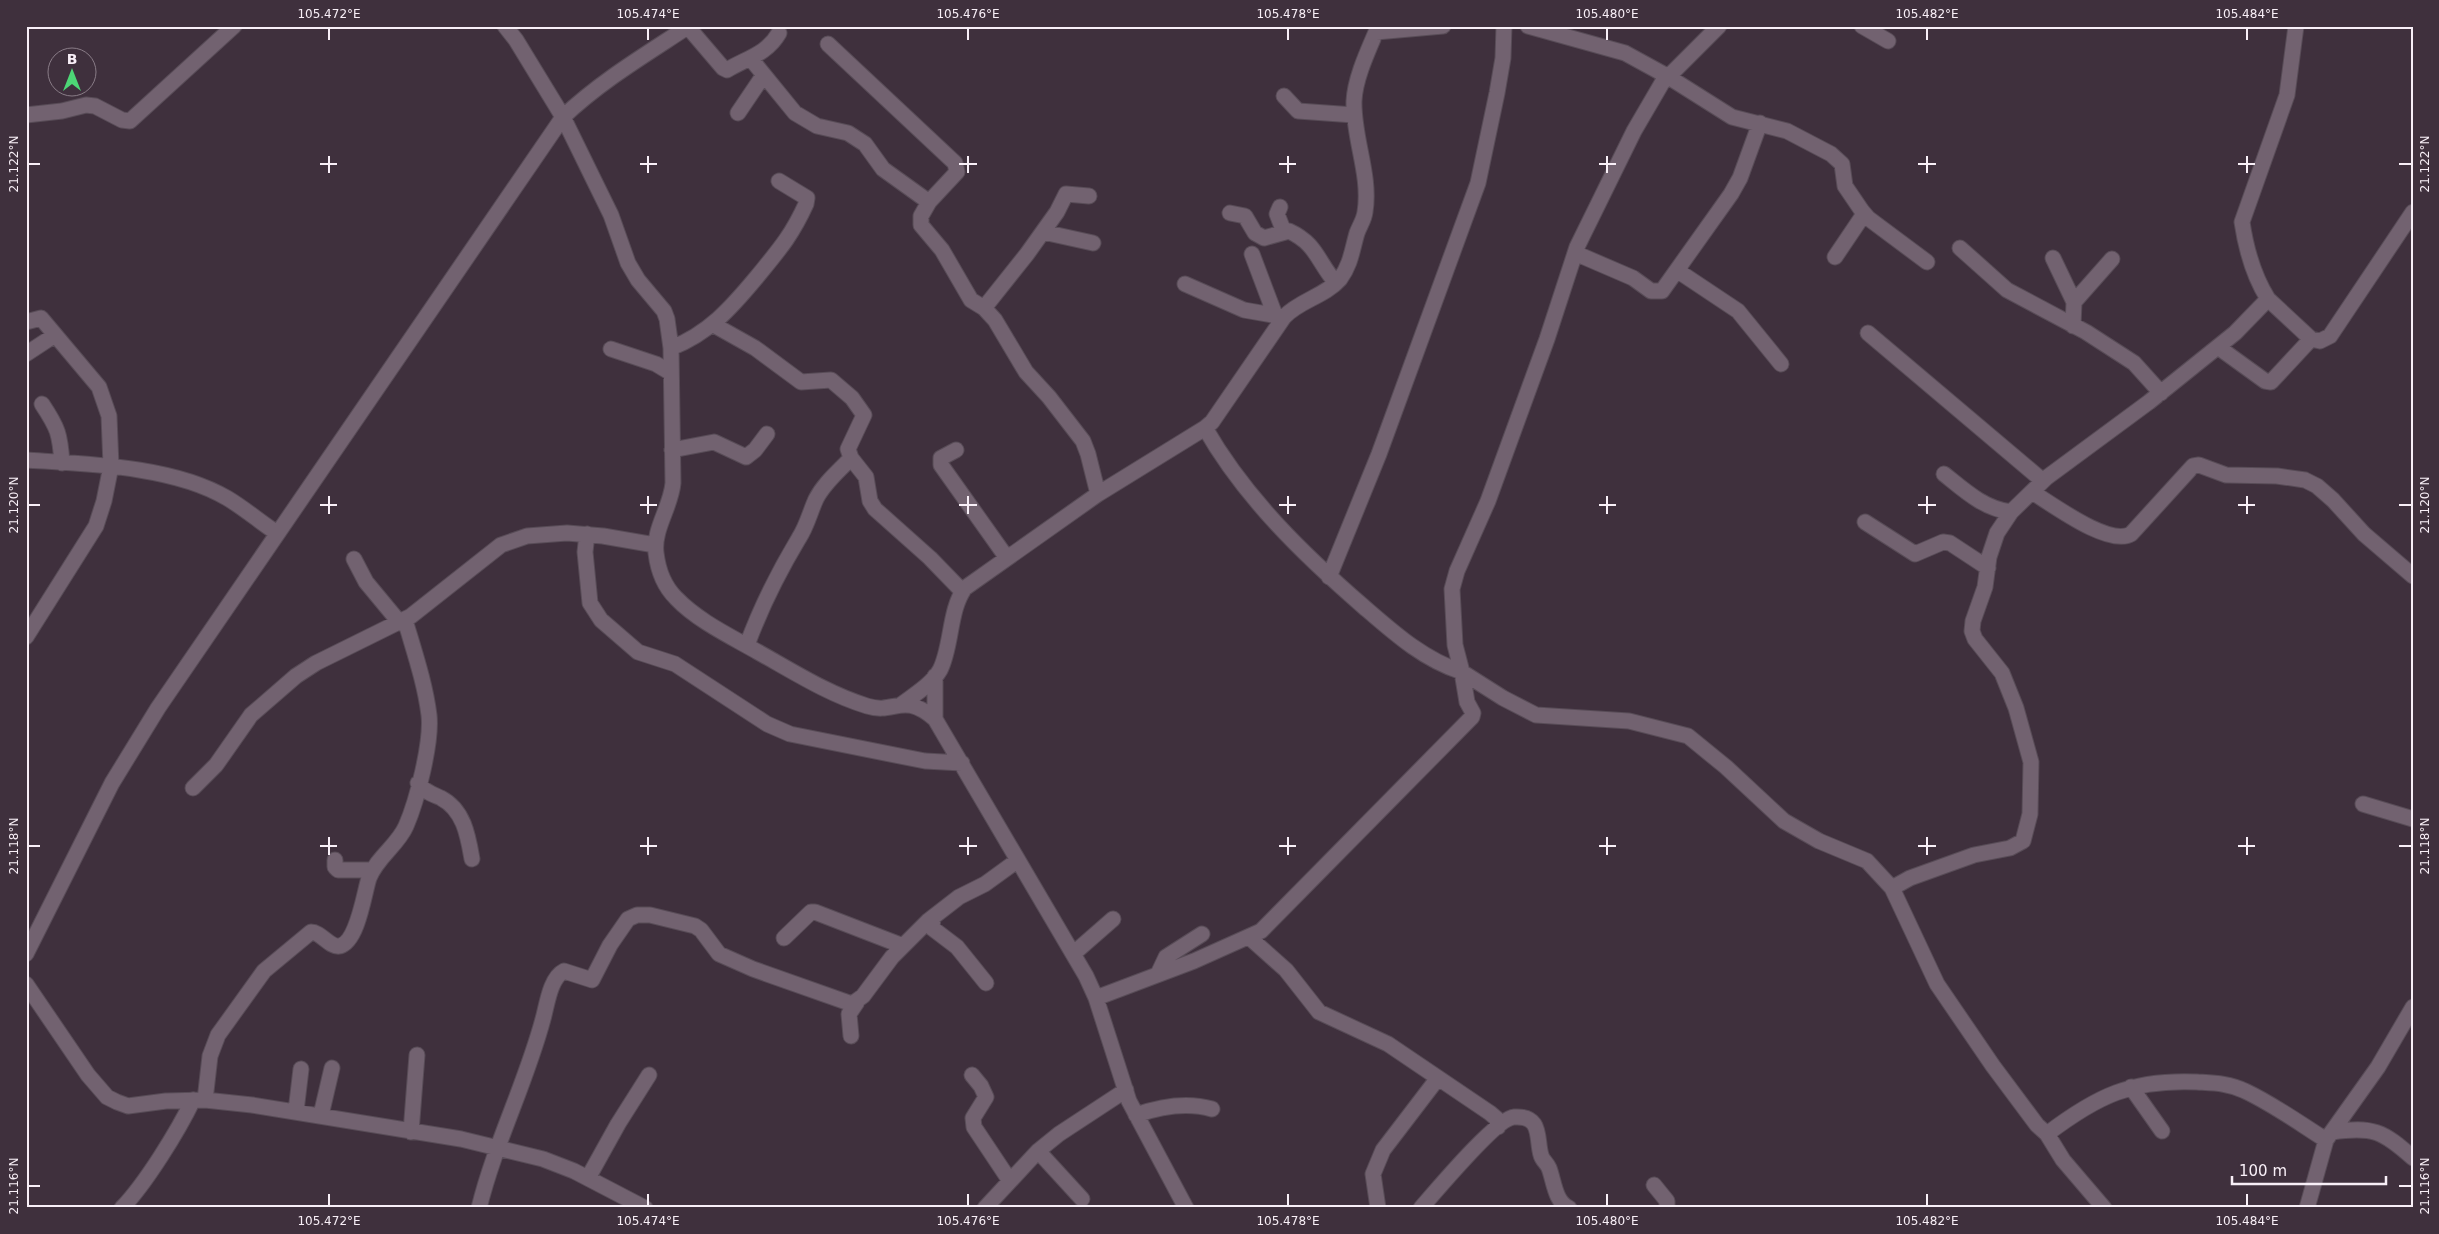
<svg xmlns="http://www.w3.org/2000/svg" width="2439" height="1234" viewBox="0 0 2439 1234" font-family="'DejaVu Sans',sans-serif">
<rect width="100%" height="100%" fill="#3f303d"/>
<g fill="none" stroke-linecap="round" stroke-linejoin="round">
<g stroke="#584c57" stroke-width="17">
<path id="minor" d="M505,26L516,40L563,117L611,215L628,263L638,280L664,311L667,319L671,348L673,483C671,507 653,529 656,553C658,570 664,586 676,598C698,621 730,636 758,652C794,672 828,694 867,706C896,715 902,691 935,719L1086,976L1096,998L1129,1101L1186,1208
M1528,26L1625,53L1667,76L1732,117L1787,131L1831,154L1842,164L1845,186L1862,211L1868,218L1927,262
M1719,26L1662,83L1634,131L1577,247L1547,339L1488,501L1457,571L1452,589L1455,645L1462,672L1503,698L1536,715L1629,721L1688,736L1726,767L1784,821L1819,841L1867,861L1892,888L1937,984L1993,1066L2037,1125L2047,1134L2063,1160L2104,1208
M1862,26L1888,41
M688,27L723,68L727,70C747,58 767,54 779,33
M828,44L955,163L957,172L929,202L921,216V225L942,250L971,300L984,308L995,320L1026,372L1049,397L1083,441L1088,454L1098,494L965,588C949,609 952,647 940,670C932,684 914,695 902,704
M751,59L795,113L817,126L848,133L865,144L883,169L929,202
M1284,96L1298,111L1354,115
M738,113L763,76
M26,115L62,111L86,105L95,106L122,120L130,121L234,26
M1280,207L1277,214L1284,232
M1230,213L1245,216L1255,233L1264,238L1289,231C1317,244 1317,261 1336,283
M1043,232L1093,243
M1960,248L2007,290L2086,332L2134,363L2161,393
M1575,253L1633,278L1651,291H1662L1731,194L1740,178L1760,123
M1252,254L1275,315
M1835,257L1864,214
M2053,258L2074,302L2073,326
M1678,271L1738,311L1781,364
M1185,284L1244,310L1284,317
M2268,299L2311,339
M2074,302L2112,259
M984,308L1027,254L1057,212L1066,194L1089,196
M26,322L41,318L99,387L109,416L111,466L104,501L96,526L26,637
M714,325L755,348L801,382L831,380L852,398L864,415L848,449L851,458L866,477L870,501L875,509L930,558L962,591
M1868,333L2043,481
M2218,347L2265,381L2271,382L2311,339L2320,341L2330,336L2413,212
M671,348C708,334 731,308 756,278C778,251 791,237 806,204L807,198L779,181
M611,349L656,364L671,373
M26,354L55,335
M42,404C58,428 60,434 62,463
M1205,428L1212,422L1284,317C1300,300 1324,297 1340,279C1351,264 1352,250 1357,233C1360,225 1364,220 1365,212C1371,175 1353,138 1354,101C1355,79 1367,53 1376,32L1443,26
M672,450L714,442L746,457L755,450L767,434
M956,450L941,458V465L1007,558
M26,460C88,464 173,466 227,498C244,508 260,522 277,533
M1944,474C1964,490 1984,509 2011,512
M2032,492C2052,504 2109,547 2131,534L2193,466L2199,465L2226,475L2277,476L2305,480L2317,486L2333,500L2364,534L2413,576
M1865,522L1915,554L1943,542L1950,543L1988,568
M587,534L585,552L590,603L601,620L638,652L675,664L767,724L790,734L925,761L962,763
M354,559L366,582L400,623
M1329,577L1379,454L1478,183L1497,93L1503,58L1504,26
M747,645C761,607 778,573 799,538C807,526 810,512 816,499C824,483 839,471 851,458
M935,719V676
M418,783C423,791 432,794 441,798C464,810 468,836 472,859
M193,788L216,765L251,715L296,676L316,663L411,616L501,545L527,536L567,533L603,536L655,545
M2363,804L2413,819
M335,860V867L338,870H373
M1892,888L1910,878L1974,855L2010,848L2023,841L2030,814L2031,762L2016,708L2002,673L1975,639L1972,631L1973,621L1985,587L1989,557L1997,533L2011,512L2046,478L2149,402L2235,333L2268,299C2253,275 2246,249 2242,222L2287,95L2296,26
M933,917L932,928L957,947L986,983
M784,938L811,912H815L903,946
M1250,938L1286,970L1319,1012L1388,1044L1490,1113L1497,1119L1498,1127
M26,954L112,783L158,708L563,117C601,81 645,55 689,26
M1073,954L1113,919
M1158,974L1166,957L1202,934
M26,984L88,1075L107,1097L117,1102L128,1106L166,1101L205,1100L252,1105L461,1139L543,1159L574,1171L645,1208
M1096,998L1194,961L1261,931L1472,717L1473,713L1467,702L1462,672C1424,660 1394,633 1364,607C1304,555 1245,498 1205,428L1098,494
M851,1036L849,1014L857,1002
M972,1075L981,1086L986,1097L973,1118L974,1127L1010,1181
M2131,1087L2162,1131
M205,1100L210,1056L218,1035L264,971L311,932C321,932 330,948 340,946C358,941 364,893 369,878C377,857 398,845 406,826C417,801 432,742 429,715C425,683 414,651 405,620
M296,1111L301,1069
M321,1115L332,1068
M1136,1115C1159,1107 1188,1102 1212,1109
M411,1132L417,1055
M2332,1132C2373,1126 2383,1131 2413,1158
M2047,1134C2097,1096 2132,1079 2197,1082C2213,1083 2229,1083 2245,1091C2273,1104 2299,1123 2326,1140
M1038,1151L1082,1199
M588,1178L618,1124L649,1075
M1654,1185L1667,1201V1208
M122,1208C146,1183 178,1131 193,1100
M479,1208C495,1143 526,1083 543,1019C547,1005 550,978 564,971L592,980L610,945L628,919L637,915H650L695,926L701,930L719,954L753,969L852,1004L863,996L892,957L928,921L959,897L985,884L1018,860
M985,1208L1038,1151L1059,1134L1126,1090
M1378,1208L1373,1174L1383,1150L1438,1078
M1421,1208C1435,1192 1497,1118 1514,1117C1543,1115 1536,1139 1541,1155C1542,1160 1547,1163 1549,1168C1554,1181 1555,1202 1569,1208
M2307,1208L2326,1140L2378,1067L2413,1007"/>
</g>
<use href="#minor" stroke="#726270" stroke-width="15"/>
</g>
<path fill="none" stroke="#f8eff7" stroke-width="2" d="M329,28V40M648,28V40M968,28V40M1288,28V40M1607,28V40M1927,28V40M2247,28V40M329,156V173M648,156V173M968,156V173M1288,156V173M1607,156V173M1927,156V173M2247,156V173M28,164H40M320,164H337M640,164H657M959,164H977M1279,164H1296M1599,164H1616M1918,164H1936M2238,164H2255M2399,164H2412M329,496V514M648,496V514M968,496V514M1288,496V514M1607,496V514M1927,496V514M2247,496V514M28,505H40M320,505H337M640,505H657M959,505H977M1279,505H1296M1599,505H1616M1918,505H1936M2238,505H2255M2399,505H2412M329,837V855M648,837V855M968,837V855M1288,837V855M1607,837V855M1927,837V855M2247,837V855M28,846H40M320,846H337M640,846H657M959,846H977M1279,846H1296M1599,846H1616M1918,846H1936M2238,846H2255M2399,846H2412M28,1186H40M2399,1186H2412M329,1194V1206M648,1194V1206M968,1194V1206M1288,1194V1206M1607,1194V1206M1927,1194V1206M2247,1194V1206"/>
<rect width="2439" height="1234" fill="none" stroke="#3f303d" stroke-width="55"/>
<g transform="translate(72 72)"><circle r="24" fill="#3f303d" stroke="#897c87"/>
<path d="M0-4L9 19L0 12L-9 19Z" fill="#4dd676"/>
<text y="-8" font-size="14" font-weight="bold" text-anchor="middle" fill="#f8eff7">B</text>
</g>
<path d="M2232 1176v8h154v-8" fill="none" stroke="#f8eff7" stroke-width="2.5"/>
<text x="2239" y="1176" font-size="15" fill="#f8eff7" stroke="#3f303d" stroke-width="4" paint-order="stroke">100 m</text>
<rect x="28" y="28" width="2384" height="1178" fill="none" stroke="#f8eff7" stroke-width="2"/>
<g font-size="12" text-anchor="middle" fill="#f8eff7">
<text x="329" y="18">105.472°E</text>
<text x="648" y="18">105.474°E</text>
<text x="968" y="18">105.476°E</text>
<text x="1288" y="18">105.478°E</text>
<text x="1607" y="18">105.480°E</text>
<text x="1927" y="18">105.482°E</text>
<text x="2247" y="18">105.484°E</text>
<text transform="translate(14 164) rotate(-90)" y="4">21.122°N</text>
<text transform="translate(2425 164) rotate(-90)" y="4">21.122°N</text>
<text transform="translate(14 505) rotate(-90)" y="4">21.120°N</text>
<text transform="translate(2425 505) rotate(-90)" y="4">21.120°N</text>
<text transform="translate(14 846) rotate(-90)" y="4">21.118°N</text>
<text transform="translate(2425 846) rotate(-90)" y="4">21.118°N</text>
<text transform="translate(14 1186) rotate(-90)" y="4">21.116°N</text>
<text transform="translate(2425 1186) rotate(-90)" y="4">21.116°N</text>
<text x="329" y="1225">105.472°E</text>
<text x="648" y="1225">105.474°E</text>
<text x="968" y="1225">105.476°E</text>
<text x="1288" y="1225">105.478°E</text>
<text x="1607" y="1225">105.480°E</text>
<text x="1927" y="1225">105.482°E</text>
<text x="2247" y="1225">105.484°E</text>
</g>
</svg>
